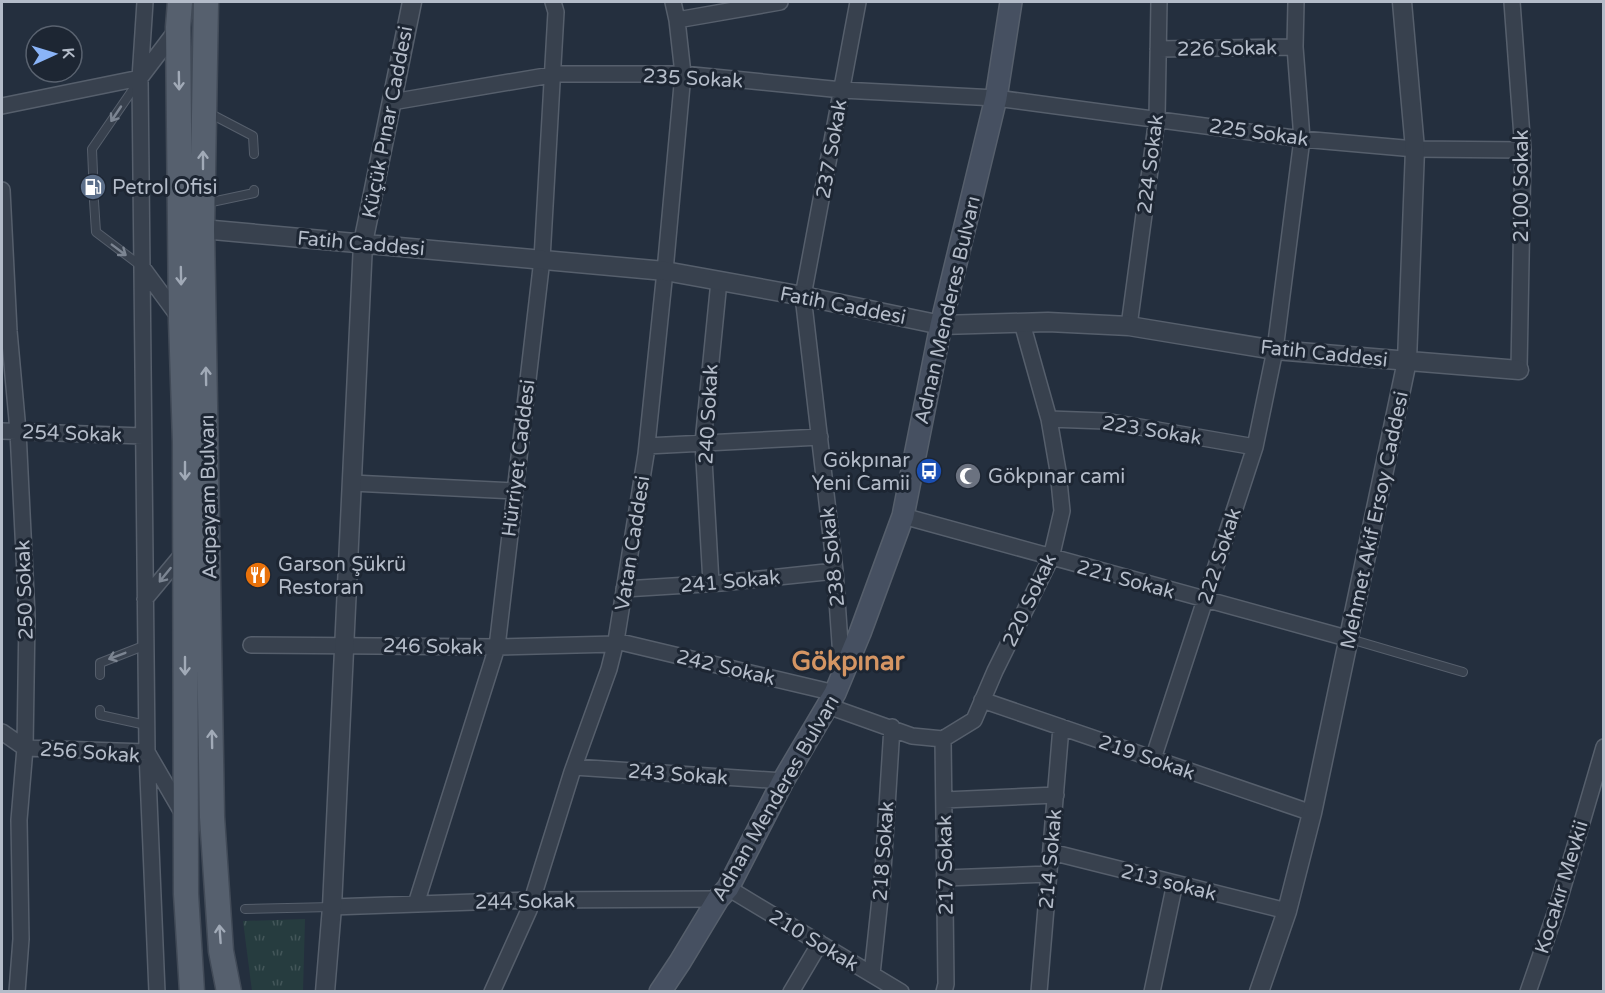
<svg xmlns="http://www.w3.org/2000/svg" width="1605" height="993" viewBox="0 0 1605 993" font-family="'Varela Round',sans-serif">
<defs>
<pattern id="grass-tufts" width="24" height="20" patternUnits="userSpaceOnUse" patternTransform="scale(1.5)"><rect width="24" height="20" fill="#263c3f"/><path d="M3 7l-1-3M5 7V3M7 7l1-3M15 17l-1-3M17 17v-4M19 17l1-3" fill="none" stroke="#435659"/></pattern>
</defs>
<rect width="100%" height="100%" fill="#242f3e"/>
<path fill="url(#grass-tufts)" d="M305,919L303,991H252L243,921Z"/>
<g fill="none" stroke-linecap="round" stroke-linejoin="round">
<g stroke="#565f6c" stroke-width="10">
<path id="service" d="M209,113L253,136L254,154
M93,173L92,149L138,82
M94,201L96,232L141,266
M207,203L254,193V190
M1350,639L1463,672
M100,675V663L146,645
M100,710V715L146,725
M245,909L332,907"/>
</g>
<g stroke="#565f6c" stroke-width="18">
<path id="minor" d="M145,2L140,78L147,752L157,992
M1512,2L1523,150L1519,370
M677,20L780,2
M1158,49L1295,47
M392,102L557,74H683L842,90L996,98L1302,139L1415,149L1523,150
M2,106L140,78L178,28
M2,190L9,331L18,431L27,616L25,748L19,820L21,939L17,992
M142,267L181,320
M1129,326L1157,118L1159,2
M1049,419L1105,421L1255,447
M2,431L143,436
M647,446L820,437
M352,483L514,491
M903,516L1350,639
M711,583L703,442L719,281
M624,589L721,583L835,571
M145,599L185,551
M616,641L835,693
M251,645L497,647L615,644
M842,672L835,571L803,296L858,2
M982,700L1312,813
M828,706L912,736L943,739L974,720L995,671L1051,558L1062,511L1058,471L1049,419L1022,323
M2,732L25,748L147,752L183,814
M943,739L946,984L944,992
M1153,759L1255,447L1275,350L1302,139L1295,47L1296,2
M574,767L783,781
M944,800L1056,795
M1051,852L1287,911
M945,878L1049,874
M728,888L901,992
M416,904L497,647L542,259L556,12L553,2
M332,907L532,900L718,899
M872,974L883,871L892,727
M492,992L529,910L572,772L609,669L616,641L646,454L665,271L683,74L677,20L673,2
M791,992L820,943
M1039,992L1061,727
M1152,992L1175,883
M1528,992L1556,911L1604,747"/>
</g>
<g stroke="#565f6c" stroke-width="21">
<path id="tertiary" d="M202,229L665,271L803,296L941,325L1048,322L1129,326L1275,350L1519,370
M325,992L332,907L363,243L412,2
M1259,992L1287,911L1312,813L1407,361L1415,149L1402,2"/>
</g>
<g stroke="#565f6c" stroke-width="24">
<path id="secondary" d="M660,992L680,962L718,899L728,888L783,781L835,693L860,633L903,516L941,325L996,98L1011,2"/>
</g>
<g stroke="#414a57" stroke-width="27">
<path id="primary" d="M180,2L178,27L181,321L185,442L186,894L192,992
M206,2L202,229L212,817L221,951L229,992"/>
</g>
<use href="#service" stroke="#38414e" stroke-width="8"/>
<use href="#minor" stroke="#38414e" stroke-width="15"/>
<use href="#tertiary" stroke="#38414e" stroke-width="18"/>
<use href="#secondary" stroke="#465061" stroke-width="21"/>
<use href="#primary" stroke="#56606e" stroke-width="24"/>
</g>
<defs><path id="oneway-shaft" d="M-6 0H5M1.5-3L5.5 0L1.5 3" fill="none" stroke-width="1.6" stroke-linecap="round" stroke-linejoin="round" transform="scale(1.5)"/></defs>
<g stroke="#a1aab7">
<use href="#oneway-shaft" transform="translate(179 81) rotate(89)"/>
<use href="#oneway-shaft" transform="translate(203 160) rotate(-90)"/>
<use href="#oneway-shaft" transform="translate(181 276) rotate(89)"/>
<use href="#oneway-shaft" transform="translate(206 376) rotate(-91)"/>
<use href="#oneway-shaft" transform="translate(185 471) rotate(90)"/>
<use href="#oneway-shaft" transform="translate(185 666) rotate(90)"/>
<use href="#oneway-shaft" transform="translate(212 739) rotate(-91)"/>
<use href="#oneway-shaft" transform="translate(220 934) rotate(-94)"/>
</g>
<g stroke="#7c8592">
<use href="#oneway-shaft" transform="translate(116 114) rotate(124)"/>
<use href="#oneway-shaft" transform="translate(119 250) rotate(37)"/>
<use href="#oneway-shaft" transform="translate(165 575) rotate(129)"/>
<use href="#oneway-shaft" transform="translate(117 656) rotate(159)"/>
</g>
<defs>
<g id="fuel-disc" transform="scale(1.35)"><circle r="9.5" fill="#5c6f8a" stroke="#1d2633"/><path d="M-5.5-6h7V0h2V4h1.3V-2.5L3-4.5l.8-.8L6-3V5H2.5V1h-1V6h-7ZM-4.2-4.7v3.2H.2V-4.7Z" fill="#fff"/></g>
<g id="bus-disc" transform="scale(1.35)"><circle r="9.5" fill="#1a4fb4" stroke="#1d2633"/><path d="M-5-6H5V4H4V6H2V4H-2V6H-4V4H-5ZM-3.5-4V0h7V-4ZM-3.5 1.2v1.5H-2V1.2ZM2 1.2v1.5H3.5V1.2Z" fill="#fff"/></g>
<g id="mosque-disc" transform="scale(1.35)"><circle r="9.5" fill="#6b7280" stroke="#1d2633"/><path d="M3.5-4.9A6 6 0 1 0 3.5 4.9A5 5 0 1 1 3.5-4.9Z" fill="#fff"/></g>
<g id="restaurant-disc" transform="scale(1.35)"><circle r="9.5" fill="#e8710a" stroke="#1d2633"/><path d="M-5-6h1v4h1v-4h1v4h1v-4h1v5L-1.5 .5V6h-2V.5L-5-1ZM5-6V6H3V1.5H1.5Q1.5-4 5-6Z" fill="#fff"/></g>
</defs>
<g fill-rule="evenodd">
<use href="#fuel-disc" x="93" y="187"/>
<use href="#bus-disc" x="929" y="471"/>
<use href="#mosque-disc" x="968" y="476"/>
<use href="#restaurant-disc" x="258" y="575"/>
</g>
<g text-anchor="middle" stroke-width="6" stroke-linejoin="round" paint-order="stroke">
<g font-size="20" fill="#b4bcc9" stroke="#1d2633">
<text transform="translate(1227 48) rotate(-1)" y="7">226 Sokak</text>
<text transform="translate(693 78) rotate(3)" y="7">235 Sokak</text>
<text transform="translate(387 122) rotate(-79)" y="7">Küçük Pınar Caddesi</text>
<text transform="translate(1259 132) rotate(8)" y="7">225 Sokak</text>
<text transform="translate(831 149) rotate(-80)" y="7">237 Sokak</text>
<text transform="translate(1150 164) rotate(-83)" y="7">224 Sokak</text>
<text transform="translate(1521 186) rotate(-90)" y="7">2100 Sokak</text>
<text transform="translate(361 243) rotate(5)" y="7">Fatih Caddesi</text>
<text transform="translate(843 305) rotate(11)" y="7">Fatih Caddesi</text>
<text transform="translate(947 310) rotate(-77)" y="7">Adnan Menderes Bulvarı</text>
<text transform="translate(1324 353) rotate(6)" y="7">Fatih Caddesi</text>
<text transform="translate(708 414) rotate(-87)" y="7">240 Sokak</text>
<text transform="translate(1152 430) rotate(9)" y="7">223 Sokak</text>
<text transform="translate(72 433) rotate(2)" y="7">254 Sokak</text>
<text transform="translate(518 458) rotate(-83)" y="7">Hürriyet Caddesi</text>
<text transform="translate(208 497) rotate(-91)" y="7">Acıpayam Bulvarı</text>
<text transform="translate(1374 520) rotate(-78)" y="7">Mehmet Akif Ersoy Caddesi</text>
<text transform="translate(632 543) rotate(-81)" y="7">Vatan Caddesi</text>
<text transform="translate(1219 556) rotate(-72)" y="7">222 Sokak</text>
<text transform="translate(832 557) rotate(-96)" y="7">238 Sokak</text>
<text transform="translate(1126 579) rotate(15)" y="7">221 Sokak</text>
<text transform="translate(730 581) rotate(-5)" y="7">241 Sokak</text>
<text transform="translate(24 590) rotate(-92)" y="7">250 Sokak</text>
<text transform="translate(1029 600) rotate(-65)" y="7">220 Sokak</text>
<text transform="translate(433 646) rotate(1)" y="7">246 Sokak</text>
<text transform="translate(726 667) rotate(13)" y="7">242 Sokak</text>
<text transform="translate(90 752) rotate(4)" y="7">256 Sokak</text>
<text transform="translate(1147 757) rotate(19)" y="7">219 Sokak</text>
<text transform="translate(678 774) rotate(4)" y="7">243 Sokak</text>
<text transform="translate(775 798) rotate(-60)" y="7">Adnan Menderes Bulvarı</text>
<text transform="translate(883 851) rotate(-86)" y="7">218 Sokak</text>
<text transform="translate(1050 859) rotate(-85)" y="7">214 Sokak</text>
<text transform="translate(945 865) rotate(-91)" y="7">217 Sokak</text>
<text transform="translate(1169 882) rotate(14)" y="7">213 sokak</text>
<text transform="translate(1561 887) rotate(-73)" y="7">Kocakır Mevkii</text>
<text transform="translate(525 901) rotate(-1)" y="7">244 Sokak</text>
<text transform="translate(814 940) rotate(31)" y="7">210 Sokak</text>
</g>
<g font-size="20" fill="#b4bcc9" stroke="#1d2633" text-anchor="start">
<text x="112" y="194">Petrol Ofisi</text>
<text x="910" y="467" text-anchor="end">Gökpınar<tspan x="910" dy="23">Yeni Camii</tspan></text>
<text x="988" y="483">Gökpınar cami</text>
<text x="278" y="571">Garson Şükrü<tspan x="278" dy="23">Restoran</tspan></text>
</g>
<g font-size="26" font-weight="bold" fill="#d59563" stroke="#1d2633">
<text x="848" y="670">Gökpınar</text>
</g>
</g>
<rect width="1605" height="993" fill="none" stroke="#b4bcc9" stroke-width="6"/>
<g transform="translate(54 54) rotate(86)"><circle r="28" fill="#1d2633" stroke="#59626f" stroke-width="1.5"/>
<path d="M0-4.5L10 22L0 15L-10 22Z" fill="#8ab4f8"/>
<text y="-9" font-size="16" font-weight="bold" text-anchor="middle" fill="#b4bcc9">K</text>
</g>
</svg>
